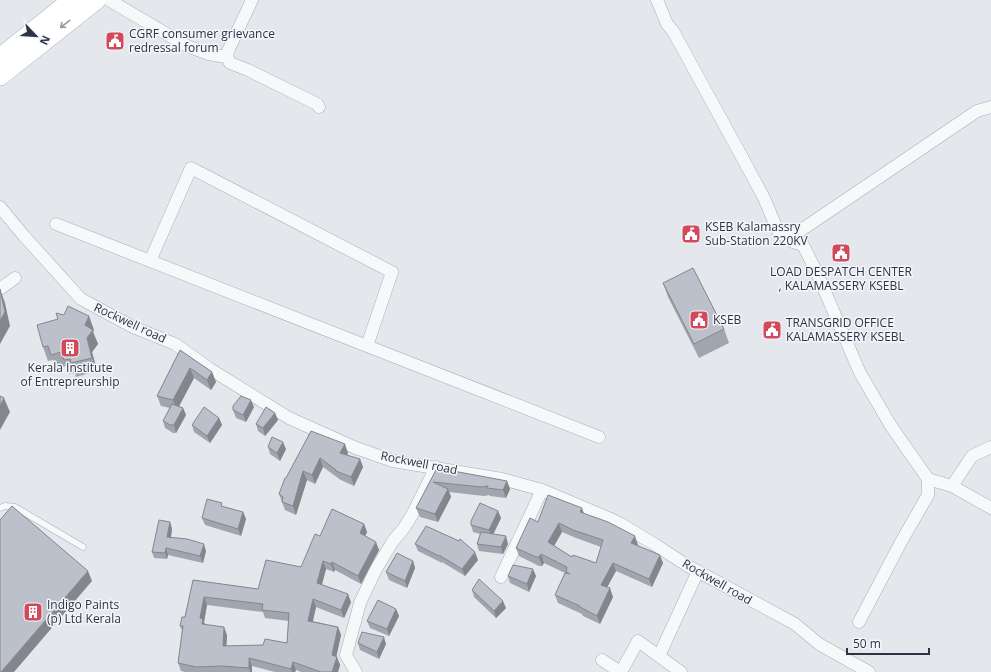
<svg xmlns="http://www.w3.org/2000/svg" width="991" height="672" viewBox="0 0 991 672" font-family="'Open Sans',sans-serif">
<rect width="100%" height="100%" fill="#e4e7ec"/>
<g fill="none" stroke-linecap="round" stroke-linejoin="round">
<g stroke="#a9aeb7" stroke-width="7">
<path id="service" d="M0,508L5,506L15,507L83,547"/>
</g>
<g stroke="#a9aeb7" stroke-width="13">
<path id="minor" d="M109,0L187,46L208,54L227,57
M252,0L228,51L227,57L230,63L248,70L317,104L319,107
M657,0L667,24L673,31L743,159L764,198L778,231L793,242L803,245L817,273L860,373L891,426L928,479V495L901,542L859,622
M0,207L24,236L81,299L133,327L175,344L210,369L289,418L356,448L393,461L502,479L542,490L606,517L619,523L654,544L688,566L795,624L819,644L869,672
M56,224L599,437
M788,239L977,111L991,107
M150,261L191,168L392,272L367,346
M0,289L15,278
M928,479L952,486L972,456L991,447
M952,486L991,508
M501,577L542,490
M659,656L698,571
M602,660L620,672
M356,672L346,655L360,603L375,571L393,541L404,528L412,515L436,467
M621,672L638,641L681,672"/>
</g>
<g stroke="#a3abb8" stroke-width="20">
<path id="primary" d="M0,58L72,0
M0,76L96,0"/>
</g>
<use href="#service" stroke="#f7f8fa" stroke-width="6"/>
<use href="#minor" stroke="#f7f8fa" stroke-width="12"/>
<use href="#primary" stroke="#fff" stroke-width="19"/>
</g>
<path fill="#a1a5ae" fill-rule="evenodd" d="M663,283L724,329L729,343L699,358L668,297Z
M94,330L93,332L98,344L92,352L97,371L76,377L75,373L69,374L66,366L56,369L53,360L48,361L43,347Z
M180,350L212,372L216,382L211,390L194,378L179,406L183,408L186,415L176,433H173L165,428L163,421L170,408L161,406L157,396Z
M254,407L246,422L236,418L233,410Z
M275,413L278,420L265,436L258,431L256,424Z
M219,418L222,425L210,443L194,432L192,425Z
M311,431L348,453L347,455L360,459L363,467L354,486L339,479L338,478L323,467L315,484L307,480L296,515L285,510L279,494L286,478Z
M268,447L286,449L280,461L270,454Z
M437,468L507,481L510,489L506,498L490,496L489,495L484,496L449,492L451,497L438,522L420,517L416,508Z
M498,511L501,518L493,534L508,544L503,554L479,551L477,544L480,534L473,532L471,525Z
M243,512L246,519L241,536L205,525L202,518Z
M584,513L638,545H637L663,563L652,587L616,571L607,587L613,597L600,624L583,616L582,614L558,603L555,595L565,573L544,563L542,566H539L519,556L516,548L538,522ZM562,532L576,538L601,547L596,563L572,557L554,546Z
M170,522L172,529L171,537L206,551L203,563L168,555L167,559L154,558L152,552Z
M364,524L367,532L365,536L379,550L361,584L335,570L334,572L326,569L322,585L351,602L344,618L316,607L313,621L338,627L341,635L336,657H337L340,665L338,672H301L296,670L295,672H275L252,666V672H185L181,671L178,663L182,630L180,626L185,617L193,580L258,589L301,567L320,536ZM207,605L263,612L265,618L289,621L287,643L263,645L226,646L227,635L205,624L204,622Z
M415,544L478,560L465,576L442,562V563L418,551Z
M413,561L415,568L407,588L389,580L386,572Z
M508,576H536L529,592L510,583Z
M472,590L506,608L496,618L474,597Z
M396,609L399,616L389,636L370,628L367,621Z
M358,643L386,644L379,659L360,650Z"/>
<path fill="#83868d" d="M0,289L5,303L10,326L0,344Z
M89,316L94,330L93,332L98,344L92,352L97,371L92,358L87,338L85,325Z
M190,368L194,378L177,410L173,400Z
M212,372L216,382L211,390L207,380Z
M4,398L10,412L0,430V406Z
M251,400L254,407L246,422L243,415Z
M183,408L186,415L176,433L174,425Z
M275,413L278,420L265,436L263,428Z
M219,418L222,425L210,443L207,436Z
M283,442L286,449L280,461L277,453Z
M345,444L348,453L343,462L340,453Z
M320,458L323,467L315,484L312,475Z
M360,459L363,467L354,486L351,477Z
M303,471L307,480L296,515L293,506Z
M507,481L510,489L506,498L503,490Z
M448,489L451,497L438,522L435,514Z
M582,508L585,516L580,512Z
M498,511L501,518L492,537L489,530Z
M243,512L246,519L241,536L238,529Z
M170,522L172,529L170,543L167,537Z
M559,523L562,532L551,551L548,542Z
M364,524L367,532L363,541L360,533Z
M506,536L508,544L503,554L501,547Z
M635,536L638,545L634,551L631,543Z
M376,542L379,550L361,584L358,576Z
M204,544L206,551L203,563L200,556Z
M166,548L168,555L167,559L165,553Z
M475,552L478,560L465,576L462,569Z
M541,554L544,563L542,566L539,557Z
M660,555L663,563L652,587L649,579Z
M323,561L326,569L320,591L317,583Z
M413,561L415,568L407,588L405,581Z
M332,562L335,570L334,572L331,564Z
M613,563L616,571L604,593L601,585Z
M533,569L536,576L529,592L527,584Z
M88,571L92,581L14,672H1Z
M610,588L613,597L600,624L597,616Z
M348,594L351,602L344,618L341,610Z
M204,597L207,605L204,622L206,627L202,624L200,618Z
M313,599L316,607L311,629L308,621Z
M503,601L506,608L496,618L494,611Z
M396,609L399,616L389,636L387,629Z
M224,627L227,635L226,654L223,646Z
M338,627L341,635L335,663L332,655Z
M384,637L386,644L379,659L377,652Z
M337,657L340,665L338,672H332Z
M249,658L252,666V672H250L249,668Z
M293,662L296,670L295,672H292L291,669Z"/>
<path fill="#bbc0ca" stroke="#83868d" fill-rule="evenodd" d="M693,268L724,329L694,344L663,283Z
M0,289L5,312L0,321Z
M68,306L89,316L85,325L93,330L87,338L92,358L71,363L70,359L64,360L61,352L51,355L48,346L43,347L37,325L58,319L56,313L64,315Z
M180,350L212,372L207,380L190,368L173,400L157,396Z
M0,396L4,398L0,406Z
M241,396L251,400L243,415L233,410V406Z
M172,404L183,408L174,425H170L163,421Z
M204,407L219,418L207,436L192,425Z
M266,407L275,413L263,428L256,424Z
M311,431L345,444L340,453L360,459L351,477L336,471V470L320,458L312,475L303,471L293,506L282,502L283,497L279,494L285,478H286Z
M272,437L283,442L277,453L268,447Z
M437,468L507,481L503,490L487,488L488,486L481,487L433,482L448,489L435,514L416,508Z
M548,495L582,508L580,512L608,522L635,536L631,543L660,555L649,579L613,563L601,585L610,588L597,616L580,607V606L555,595L565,573L570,574L566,572L567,567L541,554L539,557H536L516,548L530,518L538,522ZM559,523L573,530L603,540L596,563L573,555L572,557L548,542Z
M207,499L222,503L221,506L243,512L238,529L202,518Z
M480,503L498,511L489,530L471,525V521Z
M12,506L88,571L1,672H0V520Z
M332,509L364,524L360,533L376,542L358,576L332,562L331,564L323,561L317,583L348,594L341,610L313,599L308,621L338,627L332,655L337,657L332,672H321L293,662L291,669L249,658V668L221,666L196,667L178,663L183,626H180L182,617H185L193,580L258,589L266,560L301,567L315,534L320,536ZM204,597L263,604L262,610L289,613L287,643L265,639L263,645L223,646L224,627L202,624L203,619L200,618Z
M159,520L170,522L167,537L187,539L204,544L200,556L166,548L165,553L152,552Z
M426,526L459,541L460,539L475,552L462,569L439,555V556L415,544Z
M481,532L506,536L501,547L477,544Z
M397,553L413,561L405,581L386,572Z
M513,565L533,569L527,584L508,576Z
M479,579L503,601L494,611L472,590Z
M378,600L396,609L387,629L367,621Z
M362,632L384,637L377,652L358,643Z"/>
<defs><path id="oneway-shaft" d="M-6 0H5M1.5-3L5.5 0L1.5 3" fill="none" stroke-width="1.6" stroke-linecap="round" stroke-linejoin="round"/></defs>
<use stroke="#959aa2" href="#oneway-shaft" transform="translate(65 24) rotate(142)"/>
<defs>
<g id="civic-square" transform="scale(1)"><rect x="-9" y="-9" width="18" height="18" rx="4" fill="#d1495b" stroke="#f4f6f9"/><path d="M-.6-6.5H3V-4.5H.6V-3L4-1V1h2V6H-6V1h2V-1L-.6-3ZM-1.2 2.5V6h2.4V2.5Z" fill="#fff"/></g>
<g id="building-square" transform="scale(1)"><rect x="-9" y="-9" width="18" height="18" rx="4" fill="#d1495b" stroke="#f4f6f9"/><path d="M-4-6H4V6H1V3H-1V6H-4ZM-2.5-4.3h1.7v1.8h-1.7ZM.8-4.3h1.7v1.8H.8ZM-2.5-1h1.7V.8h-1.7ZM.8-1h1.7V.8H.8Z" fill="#fff"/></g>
</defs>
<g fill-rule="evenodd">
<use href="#civic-square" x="115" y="41"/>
<use href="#civic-square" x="691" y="234"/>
<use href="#civic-square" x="841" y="253"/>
<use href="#civic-square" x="699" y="320"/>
<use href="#civic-square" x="772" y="330"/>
<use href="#building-square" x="70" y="348"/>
<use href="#building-square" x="33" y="612"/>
</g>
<g text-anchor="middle" stroke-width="3" stroke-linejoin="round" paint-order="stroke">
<g font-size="12" fill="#2b3445" stroke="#f4f6f9" text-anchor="start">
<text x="129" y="38">CGRF consumer grievance<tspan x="129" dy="14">redressal forum</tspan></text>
<text x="705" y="231">KSEB Kalamassry<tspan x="705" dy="14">Sub-Station 220KV</tspan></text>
<text x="841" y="276" text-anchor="middle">LOAD DESPATCH CENTER<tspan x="841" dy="14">, KALAMASSERY KSEBL</tspan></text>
<text x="713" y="324">KSEB</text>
<text x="786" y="327">TRANSGRID OFFICE<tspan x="786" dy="14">KALAMASSERY KSEBL</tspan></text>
<text x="70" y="372" text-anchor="middle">Kerala Institute<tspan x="70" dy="14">of Entrepreurship</tspan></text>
<text x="47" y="609">Indigo Paints<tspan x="47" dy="14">(p) Ltd Kerala</tspan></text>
</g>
<g font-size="12" fill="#2b3445" stroke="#f4f6f9">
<text transform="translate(130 323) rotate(25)" y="4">Rockwell road</text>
<text transform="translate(419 463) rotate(11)" y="4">Rockwell road</text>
<text transform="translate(717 582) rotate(30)" y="4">Rockwell road</text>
</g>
</g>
<g transform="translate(36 36) rotate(115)" stroke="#f4f6f9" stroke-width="3" paint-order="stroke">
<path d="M0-3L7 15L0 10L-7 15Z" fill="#2b3445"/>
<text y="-6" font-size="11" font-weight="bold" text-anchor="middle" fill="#2b3445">N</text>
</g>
<path d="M847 648v6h82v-6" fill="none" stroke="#2b3445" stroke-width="2"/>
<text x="853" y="648" font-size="12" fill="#2b3445" stroke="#f4f6f9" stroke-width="3" paint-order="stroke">50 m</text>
</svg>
